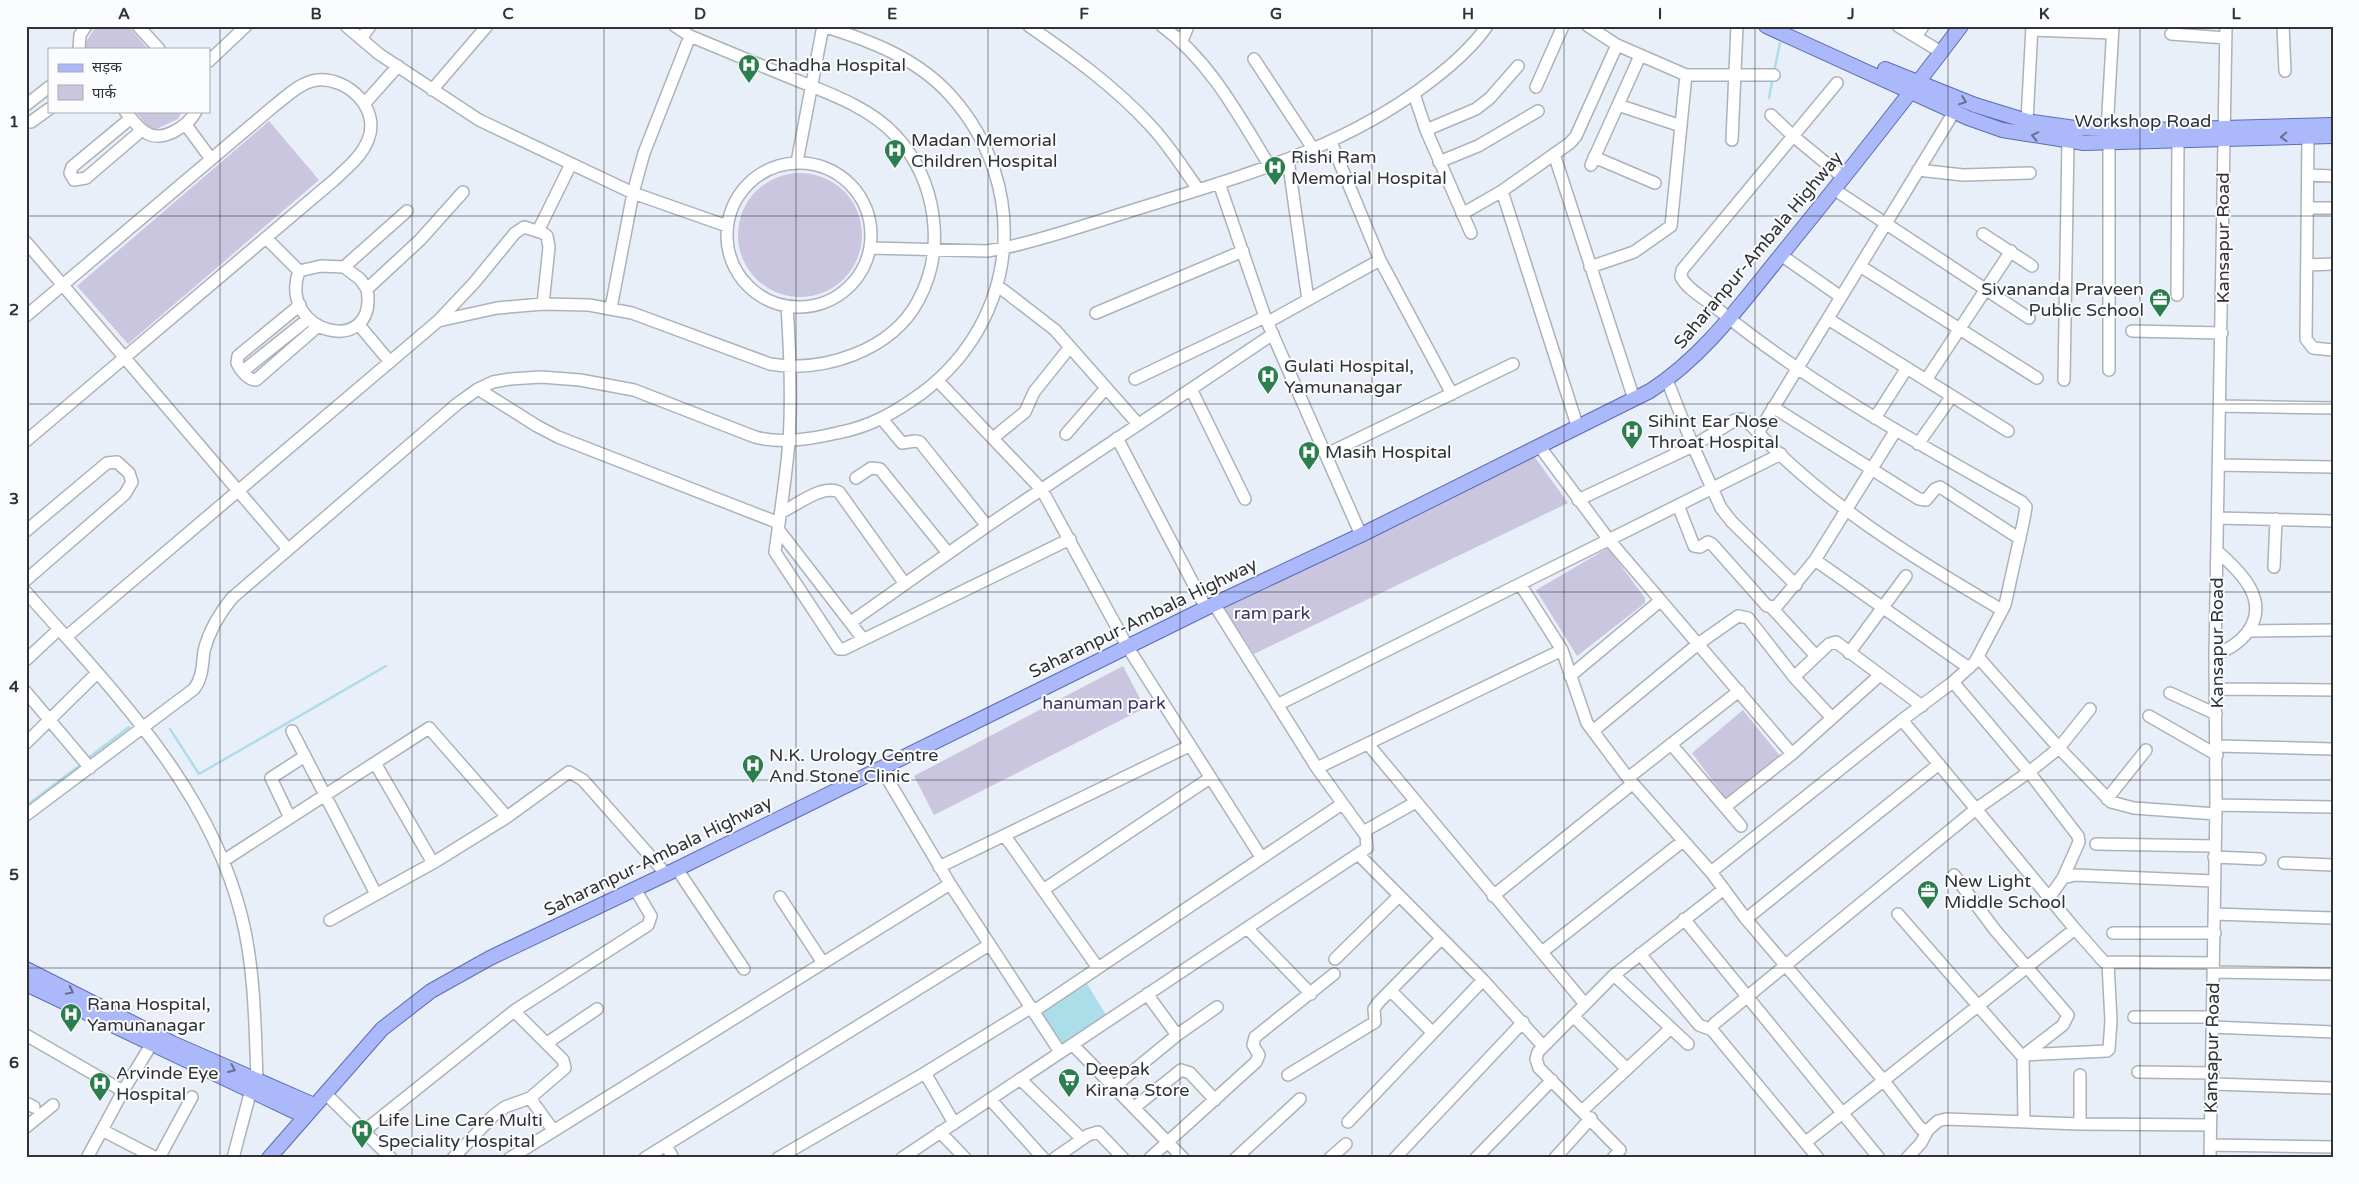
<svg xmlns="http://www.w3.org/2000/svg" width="2359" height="1184" viewBox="0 0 2359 1184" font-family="'Varela Round','Noto Sans Devanagari',sans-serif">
<rect width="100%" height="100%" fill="#e9eff8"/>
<path fill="#cac6e0" d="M99,26H128L148,49H81L95,28Z
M135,111H182L178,119L152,131Z
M269,121L319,180L128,344L77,286Z
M738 235a62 62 0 1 1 124 0a62 62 0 1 1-124 0Z
M1534,456L1568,503L1254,654L1222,605Z
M1608,548L1645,598V603L1577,656L1536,590Z
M1123,666L1145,708L934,815L914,776Z
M1743,710L1780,756L1726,799L1692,753Z"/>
<path fill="#acdee9" d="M1084,979L1108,1018L1064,1048L1039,1010Z"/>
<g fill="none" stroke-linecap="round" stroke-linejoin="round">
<path stroke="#acdee9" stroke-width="2.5" d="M1774,72L1780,43
M1769,98L1773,77
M170,729L199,774L386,666
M87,759L129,727
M26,806L83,763"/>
<g stroke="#acb2ba" stroke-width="14">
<path id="minor" d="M138,26L159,49
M346,26L379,54L479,120L633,193L727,226
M1029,26C1072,56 1114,86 1150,125C1168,144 1183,168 1198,189
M1162,26C1210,61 1239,116 1269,165
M1588,26L1617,45L1686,75H1774
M1898,26L1941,52
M2283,26L2285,71
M2032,30L2112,33
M2171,34L2226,38
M1916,37L1923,26
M361,39L370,26
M1182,41L1188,26
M79,49L80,35L86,26
M1254,59L1314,150
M209,61L246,26
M1536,87L1563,26
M432,90L487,26
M1414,94L1426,130L1471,233
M365,103L398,66
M26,105L49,87
M1618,105L1681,126
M125,111C131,118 137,127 145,132C161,144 189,126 196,111
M1771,115L1793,136L1844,178
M131,118L72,167L70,173L74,180L86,178L142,130
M26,121L31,122L49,109
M2027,121L2032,26
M186,125L211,159
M1426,130L1476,109L1490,98L1518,66
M2308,136L2306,339L2313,348L2333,350
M1732,140L1737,26
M1331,142L1380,260L1452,394
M1554,154L1634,399
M1594,157L1655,183
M1288,159L1308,300
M797,162L823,26
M1439,162L1478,146L1538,111
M727 235a72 72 0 1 1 144 0a72 72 0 1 1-144 0Z
M1591,165L1640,56
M1918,170L1963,175L2030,173
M2308,175L2333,176
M1219,183L1265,317L1361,535
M1835,190L2029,318
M2307,208H2333
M1462,214L1502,191
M538,231L571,164
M1983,234L2032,266
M267,239L299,271L321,266L344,267L407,211
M26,242L287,548
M871,248L987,251L1004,248C1054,237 1103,219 1153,204C1252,173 1347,146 1431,81C1452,65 1472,48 1487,26
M1781,255L1841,297
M2307,265L2333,264
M1860,266L2037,378
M344,267L360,279L367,289
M1590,267L1634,252L1671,226L1686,75
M299,271C277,335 379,358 367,289L420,240L463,192
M998,286L1055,330L1138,424
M2177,295L2178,141
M300,305L238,356L237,363C240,370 248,380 256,380L317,327
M787,306C790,351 792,396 789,441C786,478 780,515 775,552L839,649H844L1070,539
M611,308L633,193L644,153L690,36
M1096,313L1243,251
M26,316L274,106C287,96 301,82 317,80C348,77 381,109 368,140C362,156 346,169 333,181L26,441
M1828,319L2008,431
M438,321L474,283L515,233L524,227L543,233L547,236L549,247L543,304
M1268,322L1380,260
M359,325L390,362
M2132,331L2222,333
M2109,370V143L2107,130L2113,26
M243,371L308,319
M1135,379L1265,317
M1667,380L1693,446L1721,508L1732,522L1796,585
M1926,380L2011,251
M2064,380L2068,141
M938,381L1042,490L1127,646L1261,857
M478,389L537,426L558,437L779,523
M1191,389L1245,499
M2221,406L2333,408
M1773,407L1919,499L1926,500L1935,489L1940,487L2020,539
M1875,418L1907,368
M882,419L902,443L915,441L920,442L987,526
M1578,428L1502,191L1570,143L1576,136L1617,45
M1758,433L1954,112
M1066,434L1106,388
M993,438L1025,412L1034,392L1070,347
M1117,438L1206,608
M1918,444L1952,396
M1540,447L1609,540L1792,754
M1327,454L1513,364
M2219,465L2333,467
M856,478L871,468L880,469L948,553
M1578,500L1693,446L1735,420L1742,419L1748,422C1819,500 1911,557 2002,610
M1678,505L1694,546L1700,547L1708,542L1712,544L1767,606L1776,607L1815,560L1896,430
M782,512C797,505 822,484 839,492L905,584
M2218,518L2333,521
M778,529L863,639
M26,531L107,463L117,462L129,473L132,482L125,494L26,580
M1815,560L1969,668
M2274,567L2276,519
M1520,584L1562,650L1587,723L1628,778L1711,872L1746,919L1884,1081L1921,1129L1928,1130L1938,1121L1946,1119L2080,1124L2210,1125
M26,592C112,690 210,787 242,918C255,971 255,1027 257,1081
M1772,608L1816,656
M851,622L987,526L1273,334
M2248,631L2333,630
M66,637L438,321L497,308L543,304L589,305L632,313L770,364C823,373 891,351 918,301C947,248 936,180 896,136C868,105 822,91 784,75C752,62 721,49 690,36L675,26
M1849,653L1906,576
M2215,654C2229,650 2238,644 2247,633C2271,601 2241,572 2217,551
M1978,657L2059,748L2111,802L2134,808L2216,814
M26,660L59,629
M1570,676L1660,601
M1794,677L1829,644L1836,642L1922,706
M1953,682L2029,772L2078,836L2079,842L2063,878
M2216,689L2333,690
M26,692L90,768
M2170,693L2216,714
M1277,705L1781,454
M2090,709L2059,748L2029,772L1976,809L2075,929L2104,962L2213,963
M2149,716L2217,755
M292,731L376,894
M1593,731L1698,644L1738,616L1748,618L1794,677L1832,718
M26,743L97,673
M1368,744L1585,1004
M1671,744L1741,826
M2217,746L2333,749
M375,763L433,863
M881,768L950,884L1060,1052
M1317,768L1562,650
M1628,778L1739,691
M2107,799L2146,750
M2216,805L2333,807
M1725,807L1792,754L1880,675
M26,815L194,689C203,677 202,665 204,651C209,630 219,614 232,598L457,404L478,389L493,382L510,379L541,377L580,380L634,390L755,437C782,444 811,439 837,433C870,427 896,412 922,393C1019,320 1032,187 951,96C917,58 871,41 823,26
M290,818L271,778L305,756
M1363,832L1416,802
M1005,836L1098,968
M2096,844L2214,846
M1359,855L1483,980L1543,1046
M2214,857L2260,859
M223,861L429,728L507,817
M2284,863L2333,865
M939,867L1189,746
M677,869L744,969
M1711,872L1902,720L1953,682L1975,662L2005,605L2024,519L2026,507L2022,502C1917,443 1809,384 1715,307C1705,299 1687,289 1681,277L1682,270L1837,83
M1954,875L1995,930L2068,1015L2063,1025L2023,1056L2024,1121
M1043,890L1210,778
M1493,896L1632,784
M780,897L823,963
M2049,898L2063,878L2075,875L2213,881
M1898,914L2021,1055L2107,1051L2109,1049L2111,1021L2108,963
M2214,914L2333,918
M1684,919L1879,1158
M1746,919L1939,764
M330,920L433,863L507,817L569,772L583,780L666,874
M1247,928L1311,994
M2113,933H2215
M1542,952L1683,841
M1640,954L1699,1025L1712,1030L1818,1158
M1335,959L1399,896
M2213,972L2333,974
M1614,975L1688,1044
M1391,991L1432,1032
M1034,1011L1342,804
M1573,1016L1627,1069
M2134,1017H2211
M2212,1027L2333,1032
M1712,1030L1714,1024L1976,809L1902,720
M26,1035L123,1091
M1177,1035L1217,1007
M547,1043L597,1009
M1073,1045L1183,1158
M2138,1072L2213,1073
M925,1073L954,1123
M1288,1075L1375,1022L1374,1009L1378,1003L1441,939
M1020,1079L1082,1139
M2213,1084L2333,1088
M1115,1086L1177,1035L1147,994
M325,1093L391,1158
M530,1098L553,1130
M990,1099L1043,1158
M26,1103L34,1107
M1135,1107L1181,1070L1190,1073L1215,1100
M1583,1110L1671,1028
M1348,1122L1483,980
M2080,1124V1075
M26,1127L53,1105
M102,1130L156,1158
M364,1131L514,1011L648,925L651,916L635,889
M940,1132L965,1158
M1806,1142L2075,929
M666,1145L673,1158
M2210,1145L2333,1147
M87,1158L123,1091L151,1045
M159,1158L192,1097
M233,1158L251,1090
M453,1158L493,1116L505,1107L530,1098L565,1068L563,1060L514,1011
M510,1158L950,884
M645,1158L989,945
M778,1158L925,1073L1032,1007
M902,1158L1367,848L1366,836L1317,768L1214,604
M1055,1158L1088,1135L1098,1132L1123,1158
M1150,1158L1256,1062L1259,1055L1253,1045L1255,1037L1334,974
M1236,1158L1300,1099
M1330,1158L1346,1144
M1395,1158L1523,1022
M1476,1158L1552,1080
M1555,1158L1591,1118
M1613,1158L1620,1150L1539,1068L1536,1059L1538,1052L1614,975L1724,889
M1907,1158L1921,1143L1928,1130
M2210,1158L2216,805L2215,654L2226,26"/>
</g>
<g stroke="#5c6cb4" stroke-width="16">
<path id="major" d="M1766,26L1968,118L2002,130L2084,143L2333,136
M1885,69L1975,105L2027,121L2075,128L2150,130L2333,125
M26,969L172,1043L314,1105
M26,984L304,1116
M269,1158L382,1029L431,991L490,958L677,869L1206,608L1361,535L1650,391C1704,356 1741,304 1781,255C1842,180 1902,104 1961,26"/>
</g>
<use href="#minor" stroke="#fff" stroke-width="11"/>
<use href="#major" stroke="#abb9fb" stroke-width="14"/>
</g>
<defs><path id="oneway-chevron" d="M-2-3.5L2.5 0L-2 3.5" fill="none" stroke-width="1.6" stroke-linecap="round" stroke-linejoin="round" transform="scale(1.25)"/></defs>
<g stroke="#676f8e">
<use href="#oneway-chevron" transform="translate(1963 101) rotate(21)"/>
<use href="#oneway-chevron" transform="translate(2035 136) rotate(-169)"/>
<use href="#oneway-chevron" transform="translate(2284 137) rotate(178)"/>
<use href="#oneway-chevron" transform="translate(70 991) rotate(27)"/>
<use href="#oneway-chevron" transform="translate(232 1069) rotate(24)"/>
</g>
<path fill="none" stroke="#303235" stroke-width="1" stroke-opacity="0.55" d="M220,26V1158M412,26V1158M604,26V1158M796,26V1158M988,26V1158M1180,26V1158M1372,26V1158M1564,26V1158M1755,26V1158M1948,26V1158M2140,26V1158M26,216H2333M26,404H2333M26,592H2333M26,780H2333M26,968H2333"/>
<defs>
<g id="hospital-pin" transform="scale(1.125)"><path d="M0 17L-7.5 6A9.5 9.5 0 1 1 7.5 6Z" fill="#2c7e4f" stroke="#fbfcfe"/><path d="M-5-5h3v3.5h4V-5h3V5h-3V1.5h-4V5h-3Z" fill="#fff"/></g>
<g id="office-pin" transform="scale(1.125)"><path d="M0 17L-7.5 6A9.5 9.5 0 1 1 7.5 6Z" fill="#2c7e4f" stroke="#fbfcfe"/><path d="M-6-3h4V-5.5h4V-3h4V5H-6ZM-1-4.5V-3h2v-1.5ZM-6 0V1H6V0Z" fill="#fff"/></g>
<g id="supermarket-pin" transform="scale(1.125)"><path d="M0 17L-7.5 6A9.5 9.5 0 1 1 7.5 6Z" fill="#2c7e4f" stroke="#fbfcfe"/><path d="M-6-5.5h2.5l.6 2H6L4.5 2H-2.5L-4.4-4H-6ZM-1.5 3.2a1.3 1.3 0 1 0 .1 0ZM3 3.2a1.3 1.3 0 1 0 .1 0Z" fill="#fff"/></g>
</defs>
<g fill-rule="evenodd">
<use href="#hospital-pin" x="749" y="65"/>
<use href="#hospital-pin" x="895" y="150"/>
<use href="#hospital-pin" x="1275" y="167"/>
<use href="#office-pin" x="2160" y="299"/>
<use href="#hospital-pin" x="1268" y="376"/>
<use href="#hospital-pin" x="1632" y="431"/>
<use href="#hospital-pin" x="1309" y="452"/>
<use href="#hospital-pin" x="753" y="765"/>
<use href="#office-pin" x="1928" y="891"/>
<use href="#hospital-pin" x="71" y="1014"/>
<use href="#supermarket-pin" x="1069" y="1079"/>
<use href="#hospital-pin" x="100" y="1083"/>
<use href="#hospital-pin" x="362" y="1130"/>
</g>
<g text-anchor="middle" stroke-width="4" stroke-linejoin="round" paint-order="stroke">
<g font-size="18" fill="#303235" stroke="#fbfcfe" text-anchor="start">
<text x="765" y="71">Chadha Hospital</text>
<text x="911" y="146">Madan Memorial<tspan x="911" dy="21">Children Hospital</tspan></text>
<text x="1291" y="163">Rishi Ram<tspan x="1291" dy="21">Memorial Hospital</tspan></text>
<text x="2144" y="295" text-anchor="end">Sivananda Praveen<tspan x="2144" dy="21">Public School</tspan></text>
<text x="1284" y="372">Gulati Hospital,<tspan x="1284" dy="21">Yamunanagar</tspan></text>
<text x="1648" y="427">Sihint Ear Nose<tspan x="1648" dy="21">Throat Hospital</tspan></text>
<text x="1325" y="458">Masih Hospital</text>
<text x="769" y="761">N.K. Urology Centre<tspan x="769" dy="21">And Stone Clinic</tspan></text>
<text x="1944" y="887">New Light<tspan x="1944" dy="21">Middle School</tspan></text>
<text x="87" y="1010">Rana Hospital,<tspan x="87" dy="21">Yamunanagar</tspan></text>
<text x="1085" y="1075">Deepak<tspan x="1085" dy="21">Kirana Store</tspan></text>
<text x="116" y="1079">Arvinde Eye<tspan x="116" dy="21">Hospital</tspan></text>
<text x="378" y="1126">Life Line Care Multi<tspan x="378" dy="21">Speciality Hospital</tspan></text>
</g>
<g font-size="18" fill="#303235" stroke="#fbfcfe">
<text x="2143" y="127">Workshop Road</text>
<text transform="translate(2223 238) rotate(-90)" y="6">Kansapur Road</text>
<text transform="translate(1758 250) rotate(-50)" y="6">Saharanpur-Ambala Highway</text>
<text transform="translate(1143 618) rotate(-26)" y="6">Saharanpur-Ambala Highway</text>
<text transform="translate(2217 643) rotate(-90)" y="6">Kansapur Road</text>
<text transform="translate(658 856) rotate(-26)" y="6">Saharanpur-Ambala Highway</text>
<text transform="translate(2212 1048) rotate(-89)" y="6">Kansapur Road</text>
</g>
<g font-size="18" fill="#3d3364" stroke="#fbfcfe">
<text x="1272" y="619">ram park</text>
<text x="1104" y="709">hanuman park</text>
</g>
</g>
<rect width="2359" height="1184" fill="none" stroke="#fbfcfe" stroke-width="55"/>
<rect x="48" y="48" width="162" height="65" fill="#fbfcfe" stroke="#aaabae"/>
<rect x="58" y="64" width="25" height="8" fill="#abb9fb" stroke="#aaabae"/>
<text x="92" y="72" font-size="15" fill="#303235">सड़क</text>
<rect x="58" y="85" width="25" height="15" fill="#cac6e0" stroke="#aaabae"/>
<text x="92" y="98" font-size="15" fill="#303235">पार्क</text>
<rect x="28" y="28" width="2304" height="1128" fill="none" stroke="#303235" stroke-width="2"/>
<g font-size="16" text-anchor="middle" font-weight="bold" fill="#303235">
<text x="124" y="19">A</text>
<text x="316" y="19">B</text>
<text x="508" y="19">C</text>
<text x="700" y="19">D</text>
<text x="892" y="19">E</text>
<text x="1084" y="19">F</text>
<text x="1276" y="19">G</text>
<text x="1468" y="19">H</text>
<text x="1660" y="19">I</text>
<text x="1851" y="19">J</text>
<text x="2044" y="19">K</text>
<text x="2236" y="19">L</text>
<text x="14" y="127">1</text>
<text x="14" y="315">2</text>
<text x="14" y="504">3</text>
<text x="14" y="692">4</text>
<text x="14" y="880">5</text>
<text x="14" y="1068">6</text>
</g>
</svg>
